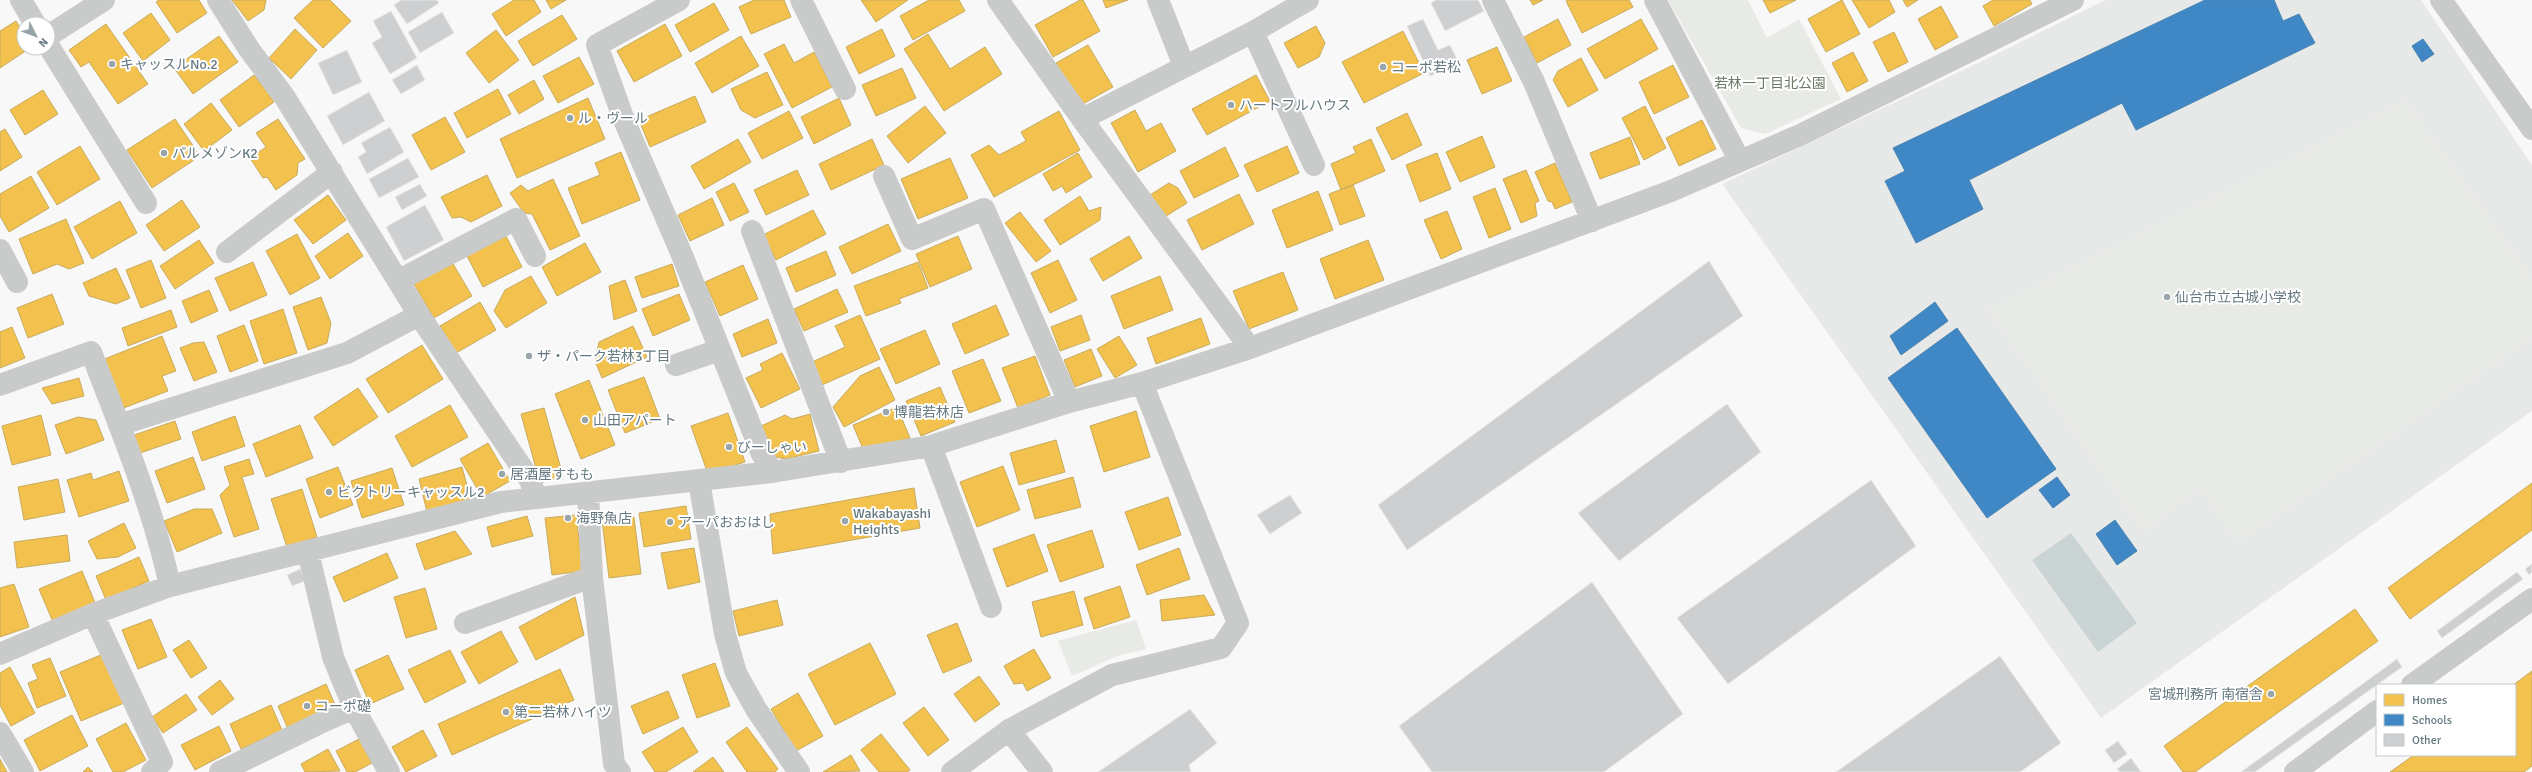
<svg xmlns="http://www.w3.org/2000/svg" width="2532" height="772" viewBox="0 0 2532 772" font-family="Signika,'Noto Sans JP',sans-serif">
<rect width="100%" height="100%" fill="#f8f8f8"/>
<path fill="#e7e9e8" d="M2105,0H2421L2532,165V411L2101,718L1722,184L1978,63Z"/>
<path fill="#e8eae6" d="M1668,0H1748L1767,38L1799,19L1841,99L1765,134L1741,128Z
M2406,101L2532,279V338L2238,542L2200,487L2144,531L1989,310Z
M1136,620L1146,649L1117,656L1072,676L1058,641Z"/>
<path fill="#cad4d5" d="M2071,533L2137,623L2098,652L2032,560Z"/>
<path fill="#f2c14e" stroke="#c8ab5d" d="M159,0H199L207,13L177,33L156,2Z
M232,0H266L264,10L248,21Z
M313,0H330L351,21L323,48L294,18Z
M514,0H534L541,12L506,36L492,14Z
M546,0H566L551,9Z
M754,0H784L791,17L751,34L739,7Z
M861,0H908L876,22Z
M929,0H959L965,11L913,40L900,16Z
M1080,0H1083L1100,31L1053,57L1035,25Z
M1103,0H1128L1106,8Z
M1530,0H1543L1533,5Z
M1568,0H1629L1633,7L1582,33L1566,1Z
M1763,0H1796L1770,13Z
M1842,0L1860,34L1826,52L1808,19Z
M1852,0H1889L1895,12L1869,28Z
M1903,0H1918L1907,7Z
M1993,0H2030L2032,4L1994,26L1983,6Z
M714,3L729,30L690,52L675,25Z
M1941,6L1958,37L1935,50L1918,19Z
M151,13L170,40L143,61L123,33Z
M562,15L577,39L533,66L518,41Z
M1558,19L1571,45L1537,63L1524,37Z
M1641,19L1658,49L1605,79L1587,49Z
M16,21L24,34V48H30L0,68V31Z
M106,24L148,84L118,104L89,62L81,67L69,50Z
M665,24L682,56L634,82L617,51Z
M1316,26L1325,43L1319,57L1298,68L1284,43Z
M295,29L317,50L291,79L269,58Z
M882,29L895,56L859,74L846,47Z
M496,30L519,60L489,83L466,53Z
M1403,31L1424,73L1364,103L1342,62Z
M1894,32L1908,62L1888,72L1873,42Z
M928,34L950,69L985,47L1002,74L944,111L904,49Z
M219,36L238,62L193,94L174,68Z
M741,36L759,66L712,93L695,63Z
M784,44L794,63L814,52L832,87L792,108L764,54Z
M1088,45L1113,87L1081,105L1056,63Z
M1497,47L1512,81L1482,94L1467,60Z
M1853,52L1868,81L1847,92L1832,63Z
M579,57L594,84L558,103L543,76Z
M1581,58L1598,90L1568,107L1553,80L1558,71Z
M1673,65L1689,97L1654,114L1639,82Z
M902,68L916,98L876,116L862,85Z
M767,72L783,105L755,118L741,110L731,89Z
M254,75L274,102L239,127L220,100Z
M1256,75L1270,101L1207,135L1192,109Z
M534,80L544,99L519,114L508,95Z
M498,89L511,114L467,138L454,113Z
M43,90L58,114L25,135L10,110Z
M695,96L706,122L650,147L639,120Z
M588,98L605,139L517,178L500,139Z
M839,98L851,125L814,144L801,117Z
M211,103L232,130L204,151L184,124Z
M925,106L946,133L908,163L887,136Z
M1645,106L1666,148L1644,160L1622,118Z
M1135,110L1146,131L1161,123L1176,151L1138,172L1111,123Z
M789,111L803,138L762,159L748,133Z
M1059,111L1080,150L994,197L971,155L989,145L999,155L1026,141L1021,132Z
M1407,113L1422,145L1392,160L1376,128Z
M445,117L465,152L431,170L412,135Z
M175,119L200,156L152,188L127,150Z
M278,119L305,159L298,163L297,175L276,190L267,177L263,178L250,158L266,147L256,133Z
M1702,120L1716,149L1679,166L1666,138Z
M5,129L22,157L0,171V132Z
M1482,136L1495,167L1460,182L1446,152Z
M1630,137L1640,164L1600,179L1590,153Z
M738,139L751,162L704,189L691,166Z
M872,139L884,165L831,190L819,164Z
M1371,139L1385,171L1341,190L1331,164L1356,153L1353,147Z
M80,146L100,179L57,205L37,172Z
M1287,146L1299,173L1257,192L1244,165Z
M1225,147L1239,176L1194,198L1180,171Z
M621,152L640,200L582,224L568,188L600,175L595,163Z
M1078,153L1092,177L1066,193L1062,186L1053,191L1043,174Z
M1437,153L1451,189L1420,202L1406,165Z
M950,158L968,198L918,219L901,179Z
M1555,163L1572,202L1555,209L1552,202L1548,201L1535,172Z
M797,170L809,195L766,215L754,190Z
M1526,170L1539,201L1535,203L1537,216L1521,223L1503,179Z
M487,175L502,206L471,222L461,217L452,218L441,197Z
M31,176L49,208L9,232L0,216V194Z
M553,179L580,236L550,250L532,214L524,213L510,193L521,185L528,191Z
M734,183L749,212L730,221L716,192Z
M1169,183L1178,188L1187,203L1163,218L1150,195Z
M1353,185L1365,216L1340,225L1329,194Z
M1495,188L1511,229L1489,238L1473,197Z
M1318,191L1333,230L1287,248L1272,210Z
M1239,194L1254,224L1202,250L1187,220Z
M328,195L346,220L313,244L294,220Z
M1080,196L1089,211L1101,207L1100,220L1060,245L1044,220Z
M712,198L724,225L690,241L678,215Z
M182,200L200,227L164,251L146,225Z
M120,201L137,233L92,259L74,227Z
M813,210L826,234L776,260L763,235Z
M1447,211L1462,249L1441,259L1424,220Z
M1020,212L1051,251L1036,262L1005,223Z
M66,219L84,263L69,269L57,264L33,274L19,239Z
M888,224L901,251L852,274L839,247Z
M348,233L363,256L330,279L315,256Z
M297,234L320,278L290,295L266,251Z
M506,236L522,267L483,287L467,256Z
M958,236L972,269L930,287L916,254Z
M1129,236L1142,258L1103,281L1090,259Z
M199,240L214,263L175,289L160,266Z
M1368,240L1384,280L1335,299L1320,259Z
M585,243L601,272L557,296L542,267Z
M826,251L836,275L796,292L786,268Z
M151,260L166,298L141,308L126,270Z
M1058,260L1077,300L1050,313L1031,273Z
M253,262L267,295L230,311L215,278Z
M452,262L472,296L434,318L414,284Z
M918,262L928,288L899,299L901,303L866,316L854,286Z
M672,264L679,286L642,298L635,277Z
M743,265L758,299L720,316L705,282Z
M116,268L130,298L116,304L89,296L83,283Z
M1283,272L1298,310L1249,329L1233,291Z
M531,276L547,303L506,328L494,311L505,290Z
M1160,276L1173,310L1124,329L1111,296Z
M625,280L637,311L614,320L609,286Z
M837,289L848,312L804,331L794,309Z
M209,290L218,311L191,323L182,301Z
M52,294L64,324L28,338L17,308Z
M679,294L690,320L653,336L642,309Z
M321,297L331,323L327,343L308,350L293,307Z
M480,302L496,330L456,353L440,326Z
M996,305L1009,335L965,354L952,324Z
M283,309L297,353L264,364L250,321Z
M171,310L177,327L128,346L122,328Z
M860,315L880,359L822,385L812,362L845,347L835,326Z
M1081,315L1090,340L1060,351L1051,327Z
M1201,318L1210,344L1156,364L1147,338Z
M768,319L777,343L742,357L733,334Z
M244,325L258,361L230,372L217,336Z
M633,326L647,357L602,378L595,361L599,342Z
M12,327L25,358L0,368V332Z
M925,330L940,364L896,384L880,349Z
M162,336L176,371L162,376L168,391L121,409L102,360Z
M1119,336L1137,365L1115,378L1097,349Z
M204,342L217,372L194,381L180,348L193,343Z
M422,345L443,379L388,413L366,379Z
M1091,349L1102,376L1075,387L1064,360Z
M782,353L800,389L761,408L746,378L763,370L760,364Z
M1035,356L1050,395L1018,408L1002,368Z
M983,359L1001,401L969,413L952,371Z
M879,367L895,400L844,427L833,407L860,376Z
M644,377L660,419L625,433L608,390Z
M79,378L84,396L52,404L42,388Z
M589,380L615,445L581,459L555,394Z
M940,387L955,422L921,436L906,401Z
M358,388L378,417L333,446L314,417Z
M450,405L468,437L412,467L395,436Z
M897,407L910,438L863,449L853,425Z
M544,408L563,476L540,483L521,414Z
M1136,411L1150,457L1104,472L1090,426Z
M728,413L745,462L708,474L691,426Z
M810,414L819,451L786,459L775,457L761,426L785,415L792,419Z
M41,415L51,455L12,465L2,426Z
M235,416L245,446L202,461L192,432Z
M78,417L96,420L104,440L66,454L55,425Z
M175,421L181,439L140,453L134,435Z
M300,425L313,458L266,477L253,444Z
M1056,440L1065,472L1019,485L1010,453Z
M488,443L510,481L482,497L460,459Z
M193,457L205,489L167,503L155,471Z
M249,459L254,474L242,477L259,529L234,537L220,495L230,485L224,467Z
M1003,466L1020,510L977,527L960,482Z
M338,467L353,505L320,518L306,479Z
M462,467L471,500L427,512L419,479Z
M392,468L404,505L362,518L351,481Z
M119,471L129,501L79,517L67,480L91,473L93,480Z
M1073,477L1081,507L1035,519L1027,490Z
M58,479L65,512L24,520L18,487Z
M2532,483V530L2410,619L2388,588Z
M914,488L920,528L773,554L770,514Z
M302,489L317,537L287,547L271,499Z
M1168,497L1181,535L1139,550L1125,512Z
M686,506L691,539L644,547L639,513Z
M194,509H212L222,533L177,552L164,521Z
M576,515L583,571L552,575L545,518Z
M527,516L533,536L492,547L487,527Z
M634,517L641,574L609,578L602,520Z
M124,523L136,548L118,557L97,559L88,541Z
M1092,530L1104,567L1060,582L1047,545Z
M455,531L472,554L425,570L416,544Z
M1034,534L1048,571L1007,587L993,549Z
M67,535L70,561L17,568L14,542Z
M694,548L700,582L668,589L661,553Z
M1179,548L1190,579L1147,595L1136,565Z
M387,553L398,578L344,602L333,577Z
M139,557L149,581L106,600L96,576Z
M82,571L96,605L53,622L39,589Z
M14,584L29,627L0,637V588Z
M1120,586L1130,617L1094,629L1084,598Z
M425,588L437,629L406,638L394,597Z
M1074,591L1083,625L1041,637L1032,602Z
M1204,595L1215,615L1162,621L1160,600Z
M575,597L584,635L536,660L519,627Z
M777,600L783,625L739,636L733,611Z
M2355,609L2378,641L2195,772H2183L2164,746Z
M151,619L167,657L138,669L122,630Z
M957,623L972,661L943,673L927,635Z
M501,631L518,662L479,684L461,652Z
M189,640L207,668L191,678L173,650Z
M870,643L896,694L835,725L808,674Z
M1034,649L1051,678L1027,691L1023,683L1014,684L1004,666Z
M450,650L466,682L425,703L408,670Z
M103,654L124,703L81,721L60,672Z
M388,655L404,689L370,704L355,670Z
M50,658L66,696L37,708L28,683L38,679L32,665Z
M715,663L730,706L697,718L682,675Z
M10,667L35,713L11,726L0,705V673Z
M560,669L574,700L452,755L438,724Z
M2532,671V766L2524,772H2390L2414,755H2515V685H2513Z
M979,676L1000,704L975,722L954,694Z
M220,680L234,699L212,715L198,697Z
M326,684L336,707L288,729L278,706Z
M668,691L679,718L643,734L631,706Z
M798,693L823,736L796,751L771,709Z
M186,694L197,710L163,733L152,717Z
M271,705L282,730L241,749L230,724Z
M924,707L949,740L928,756L903,723Z
M72,715L88,746L40,771L24,740Z
M126,723L146,760L123,772H113L96,739Z
M219,726L231,751L195,770L181,745Z
M683,727L698,752L666,772H655L642,752Z
M747,727L778,769L775,772H747L726,742Z
M423,730L437,756L406,772L392,747Z
M881,734L910,770L907,772H879L861,750Z
M359,739L372,763L355,772H347L336,751Z
M328,749L340,771L305,772L301,764Z
M851,755L860,771L823,772Z
M713,757L724,772H693Z
M0,759L7,772H0Z
M88,767L93,772H83Z"/>
<path fill="#3f88c5" stroke="#4b84b0" d="M2205,0H2274L2283,21L2299,14L2315,43L2136,130L2122,103L1969,180L1983,209L1916,243L1885,181L1905,171L1893,148Z
M2423,39L2434,54L2422,62L2412,46Z
M1935,302L1948,321L1901,355L1890,336Z
M1957,328L2056,469L1987,518L1888,378Z
M2057,477L2070,495L2053,508L2039,490Z
M2115,520L2137,551L2117,565L2096,534Z"/>
<path fill="#cdcfd0" stroke="#e8e8e8" d="M401,0H437L439,3L407,24L394,5Z
M1436,0H1478L1484,11L1445,31L1431,3Z
M391,11L417,58L390,74L372,43L382,37L373,21Z
M442,12L454,33L420,53L408,32Z
M1423,19L1438,50L1450,45L1459,63L1430,76L1407,26Z
M347,50L362,82L333,95L318,63Z
M417,65L425,80L401,94L392,80Z
M369,92L385,121L343,145L327,116Z
M390,127L404,152L367,174L358,157L366,152L361,143Z
M408,158L419,177L379,198L369,179Z
M420,184L427,196L402,210L395,197Z
M425,205L444,240L404,261L386,227Z
M1709,261L1743,316L1407,550L1378,505Z
M1727,404L1761,452L1619,561L1578,513Z
M1871,480L1916,546L1728,684L1677,618Z
M1290,495L1302,513L1270,534L1257,515Z
M2532,564V572L2529,575L2525,569Z
M300,569L305,581L292,586L287,575Z
M2517,572L2523,579L2442,638L2437,631Z
M1592,582L1683,714L1604,772H1432L1399,726Z
M2000,656L2061,743L2020,772H1836Z
M2397,659L2402,667L2255,772H2241Z
M1190,709L1217,743L1189,765L1191,772H1098Z
M2118,741L2127,754L2114,763L2105,750Z
M2131,758L2141,772H2120L2117,769Z"/>
<g fill="none" stroke-linecap="round" stroke-linejoin="round">
<path stroke="#c9cbcb" stroke-width="22" d="M21,0L35,24
M218,0L249,49L284,96L419,315L530,480L536,498
M679,0L597,45L624,120L682,255L761,452L772,472
M801,0L845,89
M998,0L1082,119L1250,348
M1158,0L1184,66
M1493,0L1534,82L1592,221
M1655,0L1740,161
M2441,0L2532,129
M1253,32L1308,0
M48,36L104,0
M48,45L146,203
M1082,119L1253,32L1314,165
M884,176L912,239L984,209L1069,402
M752,231L841,462
M0,250L17,282
M227,252L332,172
M399,280L516,219L535,256
M676,365L719,350
M0,385L91,352C120,427 153,507 170,586
M119,425L347,353L419,315
M931,446L991,607
M699,481L725,634L736,673L756,709L799,772
M588,492L592,577L614,764L620,772
M308,552L333,657L354,708L389,772
M93,614L162,762L152,772
M465,623L592,577
M0,654L93,614L170,586L501,502L772,472L931,446L1069,402L1142,383L1250,348L1671,191L1800,135L2073,0
M2412,685L2532,599
M1009,730L1042,772
M0,733L23,772
M220,772L320,723L354,708
M952,772L1009,730L1112,675L1221,648L1238,623L1142,383
M2295,772L2377,711"/>
</g>
<g fill="#99a5aa" stroke="#fff" stroke-width="1.5">
<circle cx="112" cy="64" r="4"/>
<circle cx="1383" cy="67" r="4"/>
<circle cx="1231" cy="105" r="4"/>
<circle cx="570" cy="118" r="4"/>
<circle cx="164" cy="153" r="4"/>
<circle cx="2167" cy="297" r="4"/>
<circle cx="529" cy="356" r="4"/>
<circle cx="886" cy="412" r="4"/>
<circle cx="585" cy="420" r="4"/>
<circle cx="729" cy="447" r="4"/>
<circle cx="502" cy="474" r="4"/>
<circle cx="329" cy="492" r="4"/>
<circle cx="568" cy="518" r="4"/>
<circle cx="845" cy="521" r="4"/>
<circle cx="670" cy="522" r="4"/>
<circle cx="2271" cy="694" r="4"/>
<circle cx="307" cy="706" r="4"/>
<circle cx="506" cy="712" r="4"/>
</g>
<g text-anchor="middle" stroke-width="4" stroke-linejoin="round" paint-order="stroke">
<g font-size="14" fill="#667980" stroke="#fff" text-anchor="start">
<text x="120" y="69">キャッスルNo.2</text>
<text x="1391" y="72">コーポ若松</text>
<text x="1239" y="110">ハートフルハウス</text>
<text x="578" y="123">ル・ヴール</text>
<text x="172" y="158">パルメゾンK2</text>
<text x="2175" y="302">仙台市立古城小学校</text>
<text x="537" y="361">ザ・パーク若林3丁目</text>
<text x="894" y="417">博龍若林店</text>
<text x="593" y="425">山田アパート</text>
<text x="737" y="452">びーしゃい</text>
<text x="510" y="479">居酒屋すもも</text>
<text x="337" y="497">ビクトリーキャッスル2</text>
<text x="853" y="518">Wakabayashi<tspan x="853" dy="16">Heights</tspan></text>
<text x="576" y="523">海野魚店</text>
<text x="678" y="527">アーパおおはし</text>
<text x="2263" y="699" text-anchor="end">宮城刑務所 南宿舎</text>
<text x="315" y="711">コーポ礎</text>
<text x="514" y="717">第二若林ハイツ</text>
</g>
<g font-size="14" fill="#6b7965" stroke="#fff">
<text x="1770" y="88">若林一丁目北公園</text>
</g>
</g>
<rect x="2376" y="684" width="140" height="72" fill="#ffffff" stroke="#c2c9cc"/>
<rect x="2384" y="694" width="20" height="12" fill="#f2c14e" stroke="#c2c9cc"/>
<text x="2412" y="704" font-size="12" fill="#667980">Homes</text>
<rect x="2384" y="714" width="20" height="12" fill="#3f88c5" stroke="#c2c9cc"/>
<text x="2412" y="724" font-size="12" fill="#667980">Schools</text>
<rect x="2384" y="734" width="20" height="12" fill="#cdcfd0" stroke="#c2c9cc"/>
<text x="2412" y="744" font-size="12" fill="#667980">Other</text>
<g transform="translate(36 36) rotate(132)"><circle r="19" fill="#ffffff" stroke="#c2c9cc"/>
<path d="M0-3L7 15L0 10L-7 15Z" fill="#99a5aa"/>
<text y="-6" font-size="11" font-weight="bold" text-anchor="middle" fill="#667980">N</text>
</g>
</svg>
